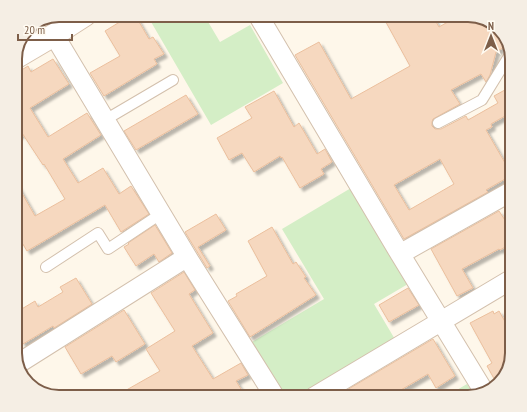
<svg xmlns="http://www.w3.org/2000/svg" width="527" height="412" viewBox="0 0 527 412" font-family="'PT Sans Narrow',sans-serif">
<defs>
<filter id="shadow"><feDropShadow dx="3.5" dy="3.5" stdDeviation="1" flood-color="#0004"/></filter>
</defs>
<rect width="100%" height="100%" fill="#fef7ea"/>
<path fill="#d4eec6" d="M147,15H182L185,20L194,15H204L220,42L250,25L283,83L211,125Z
M351,188L408,284L374,304L396,341L303,397H285L252,342L324,299L282,229Z
M467,384L474,395L468,397H445Z"/>
<path fill="#f6d8bf" stroke="#ebbf9d" fill-rule="evenodd" filter="url(#shadow)" d="M131,15H135L149,39L153,37L164,54L154,59L157,64L104,96L90,73L120,56L105,31Z
M382,15H432L439,27L460,15L486,22L497,26L506,46L496,52L490,75L486,82L481,74L451,90L460,104L433,119L432,122V126L435,129H441L466,116L468,120L498,103L494,96L512,86V129L505,116L491,124L492,127L486,130L512,175L486,190L488,192L404,239L295,55L319,42L351,99L410,66ZM440,159L454,184L409,210L394,185Z
M53,59L69,84L30,108L48,137L87,113L101,135L63,159L78,183L103,168L119,194L131,186L149,214L121,232L105,205L27,251L15,231V181L35,216L65,199L44,164L43,165L22,133L15,138V74L28,66L31,72Z
M274,91L294,127L299,123L317,154L325,149L332,162L321,169L324,174L300,188L282,157L281,158L280,156L254,172L242,153L229,160L217,138L252,118L245,107Z
M186,95L198,114L136,150L124,131Z
M499,211L512,231V243L500,250L499,249L462,269L473,288L457,296L431,249Z
M216,214L226,230L198,247L210,266L207,268L185,232Z
M155,225L172,253L159,262L154,254L136,266L124,247L129,244L128,243Z
M272,227L293,264L296,262L306,277L304,278L316,295L250,337L228,301L237,296L236,294L267,276L248,241Z
M184,272L195,290L189,294L213,333L192,346L213,379L241,363L248,375L236,381L241,389L228,397H114L160,371L146,349L175,331L151,293Z
M76,278L92,304L54,328L53,326L23,344L15,330V313L35,301L38,307L63,292L60,287Z
M408,288L419,305L389,322L379,305Z
M124,310L145,344L116,362L112,356L81,374L65,347Z
M493,311L494,314L499,311L512,334V356L501,382L497,384L487,366L492,363L470,323Z
M433,339L455,376L436,388L428,374L389,397H335Z"/>
<g fill="none" stroke-linecap="round" stroke-linejoin="round">
<g stroke="#d3c0ad" stroke-width="12">
<path id="lane" d="M105,120L173,80
M438,123L482,100L509,56H511
M46,267L98,233L108,249L162,213"/>
</g>
<g stroke="#d3c0ad" stroke-width="21">
<path id="street" d="M258,15L400,254L483,390
M54,35L187,257L275,397
M400,254L512,191
M19,363L187,257
M314,397L512,279"/>
</g>
<g stroke="#d8c2ad" stroke-width="24">
<path id="secondary" d="M15,58L54,35L85,15"/>
</g>
<use href="#lane" stroke="#fff" stroke-width="10"/>
<use href="#street" stroke="#fff" stroke-width="19"/>
<use href="#secondary" stroke="#fff" stroke-width="22"/>
</g>
<path d="M0 0H527V412H0ZM59 22H468A37 37 0 0 1 505 59V353A37 37 0 0 1 468 390H59A37 37 0 0 1 22 353V59A37 37 0 0 1 59 22Z" fill="#f5eee4" fill-rule="evenodd"/>
<path fill="none" stroke="#7d5e49" stroke-width="2" d="M59 22H468A37 37 0 0 1 505 59V353A37 37 0 0 1 468 390H59A37 37 0 0 1 22 353V59A37 37 0 0 1 59 22Z"/>
<g transform="translate(491 36)" stroke="#fffbf2" stroke-width="3" paint-order="stroke">
<path d="M0-3L7 15L0 10L-7 15Z" fill="#7d5e49"/>
<text y="-6" font-size="11" font-weight="bold" text-anchor="middle" fill="#7d5e49">N</text>
</g>
<path d="M18 34v6h54v-6" fill="none" stroke="#7d5e49" stroke-width="2"/>
<text x="24" y="34" font-size="12" fill="#7d5e49" stroke="#fffbf2" stroke-width="3" paint-order="stroke">20 m</text>
</svg>
